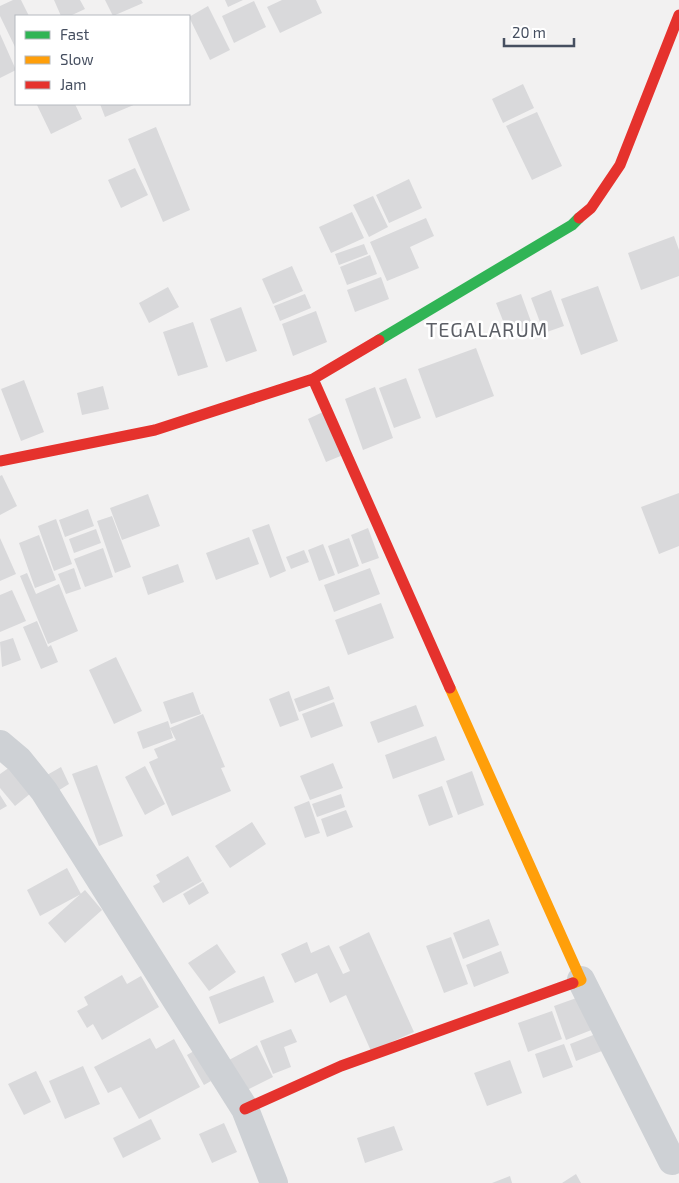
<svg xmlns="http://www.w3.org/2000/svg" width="679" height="1183" viewBox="0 0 679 1183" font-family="'Exo 2',sans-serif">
<rect width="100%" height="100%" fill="#f2f1f1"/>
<path fill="#d9d9db" d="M13,0H21L29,16H16V49L0,16V6Z
M54,0H80L85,9L70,16H61Z
M105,0H141L143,3L113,16Z
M225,0H243L228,7Z
M282,0H316L322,13L280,33L267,7Z
M254,1L266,27L234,43L222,16Z
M208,6L230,50L210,60L189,17Z
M0,34L16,70L0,78Z
M523,84L534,108L503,123L492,99Z
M40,104H75L82,119L51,134L37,105Z
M100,104H136L105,117Z
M537,112L562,166L532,180L506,126Z
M156,127L190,210L163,222L128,139Z
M135,168L148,195L121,208L108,180Z
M409,179L422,208L389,223L376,195Z
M373,196L388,227L369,237L353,205Z
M352,212L364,238L331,253L319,227Z
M426,218L434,236L410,247L419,268L387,281L370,242Z
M674,236L679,250V276L641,290L628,253Z
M364,244L368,254L339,265L335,254Z
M370,255L377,274L347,285L340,267Z
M292,266L303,291L273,304L262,279Z
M381,277L389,299L355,312L347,290Z
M598,286L618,341L581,355L561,299Z
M168,287L179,307L149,323L139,303Z
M551,290L564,326L544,333L531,298Z
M305,294L311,308L280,321L274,306Z
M521,294L533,327L509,336L496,303Z
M241,307L257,351L226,362L210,319Z
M316,311L327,342L293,356L282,324Z
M193,322L208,367L178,376L163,332Z
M476,348L494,396L436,418L418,369Z
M406,378L421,418L394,428L379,388Z
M24,380L44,432L21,441L1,389Z
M103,386L109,409L82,415L77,393Z
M375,387L393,438L363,450L345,399Z
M325,411L343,455L326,462L308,419Z
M2,475L17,506L0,515V476Z
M679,493V546L659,554L641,507Z
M148,494L160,526L122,540L110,508Z
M88,509L94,526L65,537L59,520Z
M112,516L131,567L115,573L97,521Z
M56,519L72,564L54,571L38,526Z
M269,524L286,571L270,578L252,530Z
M368,528L379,558L362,564L351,535Z
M96,529L101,543L74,553L69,539Z
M39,535L56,580L35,588L19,543Z
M249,537L259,564L216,580L206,553Z
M0,538L16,574L0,581Z
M349,538L359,566L338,574L328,546Z
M323,544L335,575L319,581L308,550Z
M103,548L113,577L85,587L74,559Z
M304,550L309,562L291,569L286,557Z
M178,564L184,582L148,595L142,577Z
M74,568L81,589L66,594L58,574Z
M370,568L380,594L334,612L324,585Z
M27,573L36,594L59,584L78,631L48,644L20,576Z
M12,590L26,621L0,632V595Z
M381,603L394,638L348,655L335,620Z
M37,621L48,647L51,645L58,662L41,669L23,627Z
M13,638L21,660L2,667L0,642Z
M116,657L142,711L114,724L89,670Z
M329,686L334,699L299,712L294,699Z
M289,691L299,720L280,727L269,699Z
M193,692L201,714L171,724L163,702Z
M334,702L343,726L311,738L302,714Z
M416,705L424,726L378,743L370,722Z
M203,714L225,767L221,768L231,791L172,816L149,762L158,758L154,749L176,740L170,728Z
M168,721L173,738L143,749L137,732Z
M436,736L445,760L393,779L385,755Z
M333,763L343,788L310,800L300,776Z
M97,765L123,836L99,846L72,774Z
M145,766L165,804L145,815L125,777Z
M10,767L31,793L15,806L0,788V774Z
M61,767L69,784L56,792L47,775Z
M472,771L484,805L458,815L446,781Z
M442,786L453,817L429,826L418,795Z
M341,794L345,807L317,817L312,804Z
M0,795L7,806L0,810Z
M309,801L320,833L305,838L294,807Z
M346,810L353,827L327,837L321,819Z
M252,822L266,844L230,868L215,846Z
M188,856L202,881L163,903L153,886L160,882L156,875Z
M67,868L81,894L40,916L27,890Z
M203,882L209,893L189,905L183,894Z
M85,890L102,910L65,943L48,923Z
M489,919L499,945L463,959L453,933Z
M369,932L414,1032L371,1051L346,995L330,1003L317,973L295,983L281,954L307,942L311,953L329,945L343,974L350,971L339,947Z
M451,937L468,984L444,993L426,946Z
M217,944L236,972L209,991L188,963Z
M501,951L509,973L474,987L466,965Z
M122,975L127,984L141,976L159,1007L102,1040L93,1024L87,1028L77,1011L88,1005L84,997Z
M264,976L274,1002L219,1024L209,997Z
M582,996L594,1029L566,1040L554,1006Z
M552,1011L562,1039L528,1052L518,1023Z
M291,1029L297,1042L284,1047L291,1067L273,1074L260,1041Z
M601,1032L607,1049L576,1061L570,1044Z
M150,1038L156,1049L174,1039L200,1087L139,1119L121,1087L108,1093L94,1067Z
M564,1044L573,1067L543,1078L535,1054Z
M257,1045L273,1077L245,1091L229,1060Z
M194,1051L211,1081L204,1085L187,1055Z
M510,1060L522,1093L487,1106L474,1073Z
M83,1066L100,1104L65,1119L49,1081Z
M36,1071L51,1102L24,1115L8,1084Z
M151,1119L161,1139L123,1158L113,1138Z
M224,1123L237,1152L212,1163L199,1134Z
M394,1126L403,1150L365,1163L357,1138Z
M576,1174L581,1183H562Z
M510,1176L512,1183H492Z"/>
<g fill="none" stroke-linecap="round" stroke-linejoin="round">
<path stroke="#ced1d5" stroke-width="28" d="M0,744L19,760L44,791L245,1109L274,1183
M581,980L672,1161"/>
<path stroke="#30b455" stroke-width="11" d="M379,340L572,225L579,218"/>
<path stroke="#ff9f0a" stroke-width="11" d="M450,688L581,980L573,983"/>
<path stroke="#e5322d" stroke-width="11" d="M579,218L591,208L620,165L679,15
M313,379L450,688
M0,461L155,430L313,379L379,340
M245,1109L341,1066L573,983"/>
</g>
<g text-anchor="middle" stroke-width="5" stroke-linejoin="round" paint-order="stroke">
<g font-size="20" letter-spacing="1" fill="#5c5f66" stroke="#fff">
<text x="487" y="337">TEGALARUM</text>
</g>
</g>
<rect x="15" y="15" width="175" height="90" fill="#ffffff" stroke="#b5b9bf"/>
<rect x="25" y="31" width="25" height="8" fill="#30b455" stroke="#b5b9bf"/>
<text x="60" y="40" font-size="15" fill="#464f60">Fast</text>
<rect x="25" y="56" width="25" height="8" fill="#ff9f0a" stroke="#b5b9bf"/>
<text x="60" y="65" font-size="15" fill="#464f60">Slow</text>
<rect x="25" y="81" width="25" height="8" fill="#e5322d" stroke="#b5b9bf"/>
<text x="60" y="90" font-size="15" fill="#464f60">Jam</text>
<path d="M504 38v8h70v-8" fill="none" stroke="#464f60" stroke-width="2.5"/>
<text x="512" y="38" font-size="15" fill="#464f60" stroke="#ffffff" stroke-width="4" paint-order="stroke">20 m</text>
</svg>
